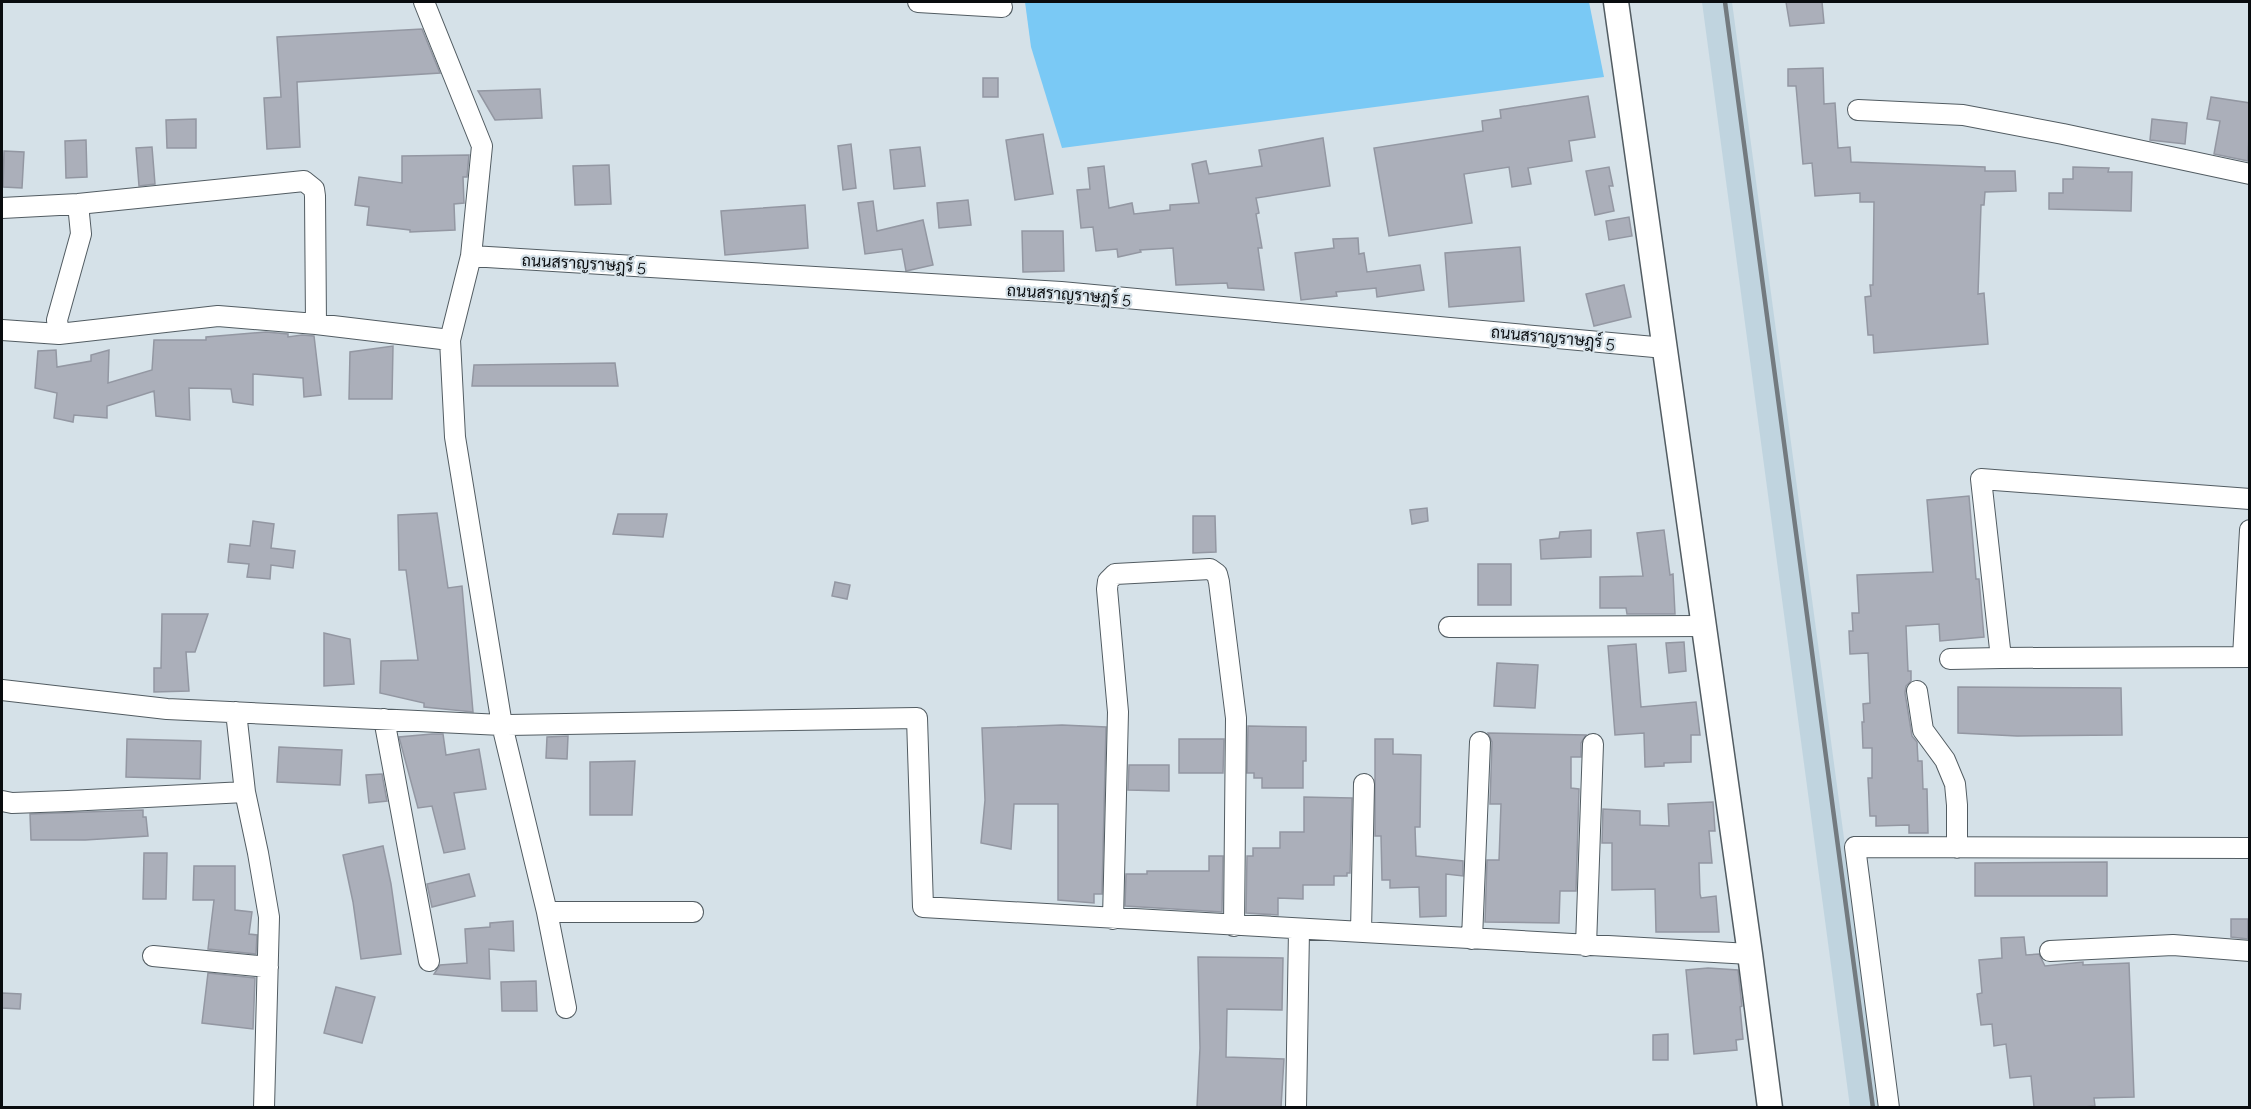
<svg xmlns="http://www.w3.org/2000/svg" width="2251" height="1109" viewBox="0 0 2251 1109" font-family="Raleway,Sarabun,sans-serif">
<rect width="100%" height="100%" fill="#d5e1e8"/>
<path fill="#c0d4df" d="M1702,2H1732L1880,1107H1850Z"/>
<path fill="#7ac9f5" d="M1025,2H1589L1604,77L1062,148L1031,47Z"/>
<path fill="#abafba" stroke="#9397a2" stroke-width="1.5" d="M1786,2H1822L1824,23L1790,26Z
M422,29L440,73L297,82L300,147L267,149L264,98L281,97L277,37Z
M1823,68L1824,104L1835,103L1838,148L1850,147L1851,162L1985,167V171H2015L2016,191L1985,192L1984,205H1981L1978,294L1984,293L1988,344L1874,353L1873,335H1868L1865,297L1871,296L1870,285H1873L1874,202H1860V193L1815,196L1812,163L1803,164L1796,86H1788V69Z
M983,78H998V97H983Z
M540,89L542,118L495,120L478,91Z
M1588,96L1595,137L1569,141L1572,161L1528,168L1531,184L1512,187L1509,167L1464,174L1472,223L1389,236L1374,148L1483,131L1482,121L1501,118L1500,110Z
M2211,97L2250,103L2248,161L2214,154L2220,121L2207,119Z
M196,119V148H167L166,120Z
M2152,119L2187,123L2185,144L2150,140Z
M1043,134L1053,194L1015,200L1006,140Z
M1323,138L1330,186L1256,198L1259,213L1256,214L1262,248H1258L1264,290L1228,288L1227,283L1176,285L1173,248L1140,250L1141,252L1118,257L1117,249L1096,251L1093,227L1081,228L1077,190L1090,189L1088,168L1104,166L1109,208L1132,203L1134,214L1170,210V205L1199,203L1192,164L1206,161L1209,174L1262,166L1259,150Z
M86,140L87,177L66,178L65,141Z
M851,144L856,188L843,190L838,146Z
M152,147L155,184L139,186L136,148Z
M920,147L925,186L894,189L890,150Z
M4,151L24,152L22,188L3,187Z
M469,155L467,177H463L464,203L454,204L455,230L410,232V230L367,225L369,207L355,205L359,177L402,183V156Z
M609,165L611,204L575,205L573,166Z
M1609,167L1613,186H1609L1614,211L1595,215L1586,171Z
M2073,167L2109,168L2108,172H2132L2131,211L2049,209V193H2063V179H2073Z
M968,200L971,225L939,228L937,203Z
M873,201L877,231L923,220L933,265L906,271L902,249L865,254L858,203Z
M805,205L808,248L725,255L721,211Z
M1629,217L1632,236L1609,240L1606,221Z
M1022,231H1063L1064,271L1023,272Z
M1358,238L1359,254L1364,253L1367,272L1420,265L1424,290L1377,297L1376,288L1336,292L1337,296L1301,300L1295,253L1334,248L1333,239Z
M1520,247L1524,301L1449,307L1445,253Z
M1624,285L1631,317L1594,326L1586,294Z
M266,332L288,334V337L302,335L314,336L321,395L304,397L303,378L253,374V405L233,402L231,389L189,388L190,420L156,416L154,391L107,406V418L74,415L73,422L54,418L57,393L35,388L38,351L56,350L57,367L91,361V355L109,350L108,383L152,370L154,340H206V337Z
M393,346L392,399H349L350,352Z
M615,363L618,386H472L474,365Z
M1969,496L1976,579H1979L1984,637L1940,641L1939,624L1906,626L1908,671H1911V681L1906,686L1905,693L1912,736L1917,742L1918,761H1922L1923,789H1927L1928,833H1909V825L1876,826V816H1870L1868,778H1872V748H1863L1862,722H1864L1863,704L1870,703L1868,653L1850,654L1849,631H1853L1852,613H1859L1857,575L1933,572L1927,500Z
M1427,508L1428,521L1412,524L1410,510Z
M437,513L448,588L462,586L473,712L424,707V703L380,693L381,661L418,660L406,570H399L398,515Z
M618,514H667L663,537L613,534Z
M1193,516H1215L1216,552L1193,553Z
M253,521L274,524L271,548L295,551L293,568L271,565L270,579L247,577L249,564L228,562L230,544L250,546Z
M1591,530V557L1541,559L1540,540L1559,538L1560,532Z
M1664,530L1670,575L1673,574L1675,614H1627L1626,608H1600V577L1643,576L1637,533Z
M1478,564H1511V605H1478Z
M835,582L850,585L847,599L832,596Z
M162,614H208L195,652H186L189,691L154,692V668H161Z
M324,633L350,639L354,684L324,686Z
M1684,642L1686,671L1669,673L1666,643Z
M1636,644L1641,707L1696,702L1700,735H1691V762L1664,763V766L1645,767L1644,733L1615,735L1608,646Z
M1497,663L1538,665L1535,708L1494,706Z
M1958,687L2121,688L2122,735L2017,736L1958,733Z
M1062,725L1106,727L1102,894H1094V903L1058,900V804H1014L1011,849L981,843L985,800L982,728Z
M1248,726L1306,727V761H1303V788H1262V778H1254V773H1247Z
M1488,733L1586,735L1581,743V757H1571V788L1579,789L1576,891H1560L1559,923L1485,922L1487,860H1499L1501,804H1490L1492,742Z
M432,734H443L446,755L479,749L486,789L454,793L465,849L444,853L432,806L418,808L399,737Z
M568,736L567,759L546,758L547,737Z
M127,739L201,741L200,779L126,777Z
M1179,739H1224L1223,773H1179Z
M1375,739H1393V754L1421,755L1420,827H1415L1416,856L1463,861V876L1446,874V916L1420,917L1419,887L1390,888V880H1382L1381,836H1375Z
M279,747L342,750L340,785L277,782Z
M635,761L632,815H590V762Z
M1129,765H1169V791L1128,790Z
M382,774L387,801L369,803L366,775Z
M1304,797L1352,798L1350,873H1347V876H1334V885H1303V899L1278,898V915L1246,913L1247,856H1253V848H1280V832H1304Z
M1713,802L1715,831H1709L1712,863H1699L1700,894L1701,898L1716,896L1719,932H1656L1655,889L1612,890V843H1602L1603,809L1640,811V825L1669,826L1668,804Z
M143,810V817H146L148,836L85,840H31L30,814Z
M383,846L391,884L401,954L361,959L353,902L343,855Z
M144,853H167L166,899H143Z
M1209,856H1223L1222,912L1125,906L1126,874H1147V871H1209Z
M2107,862V896H1975V863Z
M194,866H235V910L252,912L249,934L257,935L256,954L208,949L214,900H193Z
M469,874L475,896L432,907L427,884Z
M2231,919H2248V939L2231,937Z
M513,921L514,951L489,949L490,979L434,974L440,965L467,963L465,929L490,927V923Z
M2024,937L2026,955L2039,954L2045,966L2083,962V965L2129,963L2134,1097L2094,1098L2095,1106L2084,1107H2034L2031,1076L2010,1078L2006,1044L1994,1046L1992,1024L1981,1025L1977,994L1982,993L1979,960L2002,958L2001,938Z
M1198,957L1283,958L1282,1010L1227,1009L1226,1057L1284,1059L1281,1107H1197L1200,1048Z
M1708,968L1738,970L1742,1006L1740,1007L1743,1039L1736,1040L1737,1050L1694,1054L1686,970Z
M208,973L255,978L253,1029L202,1023Z
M536,981L537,1011H502L501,982Z
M336,987L375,997L362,1043L324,1033Z
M2,993L21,994L20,1009L2,1008Z
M1668,1034V1060H1653V1035Z"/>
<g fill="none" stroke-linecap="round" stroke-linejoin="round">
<g stroke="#525c62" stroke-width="22">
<path id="minor" d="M424,2L482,146L471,256L450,340L455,437L502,725L547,912L566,1008
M918,2L1002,7
M1858,110L1963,115L2063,134L2250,174
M2,208L78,204L304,181L314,189L315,196L316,324
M471,256L1061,292L1665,348
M2,330L59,334L218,316L316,324L450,340
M59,334L57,320L81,234L78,204
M2250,499L1981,479L2001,658L2250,657
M1449,627L1705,626
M2243,657L2250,530
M1950,659L2001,658
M2,690L167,709L502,725L917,718L923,907L1750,954
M1917,691L1923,730L1945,760L1955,784L1957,805V848
M236,712L245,792L258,853L269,917L264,1108
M384,719L429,961
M2,801L12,803L68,801L245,792
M547,912H693
M1113,919L1118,712L1107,589L1108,581L1115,574L1210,569L1217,574L1219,582L1236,718L1234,926
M1361,932L1364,784
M1472,939L1480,742
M1586,946L1593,744
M2050,951L2173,945L2250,951
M153,956L268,967
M1296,1108L1299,930
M1889,1108L1855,847L2250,848"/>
</g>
<g stroke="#525c62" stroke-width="27">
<path id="tertiary" d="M1616,2L1750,954L1770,1108"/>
</g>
<use href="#minor" stroke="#fff" stroke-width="20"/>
<use href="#tertiary" stroke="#fff" stroke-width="24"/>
<path stroke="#737a7f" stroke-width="4.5" d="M1725,2L1873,1108"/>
</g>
<g text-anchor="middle" stroke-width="4.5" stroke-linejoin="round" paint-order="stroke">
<g font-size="16" fill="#090c0f" stroke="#d5e1e8">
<text transform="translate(584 263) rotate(3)" y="6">ถนนสราญราษฎร์ 5</text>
<text transform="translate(1069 294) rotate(4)" y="6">ถนนสราญราษฎร์ 5</text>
<text transform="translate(1553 337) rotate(5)" y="6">ถนนสราญราษฎร์ 5</text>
</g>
</g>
<rect width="2251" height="1109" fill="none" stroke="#090c0f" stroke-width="6"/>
</svg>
